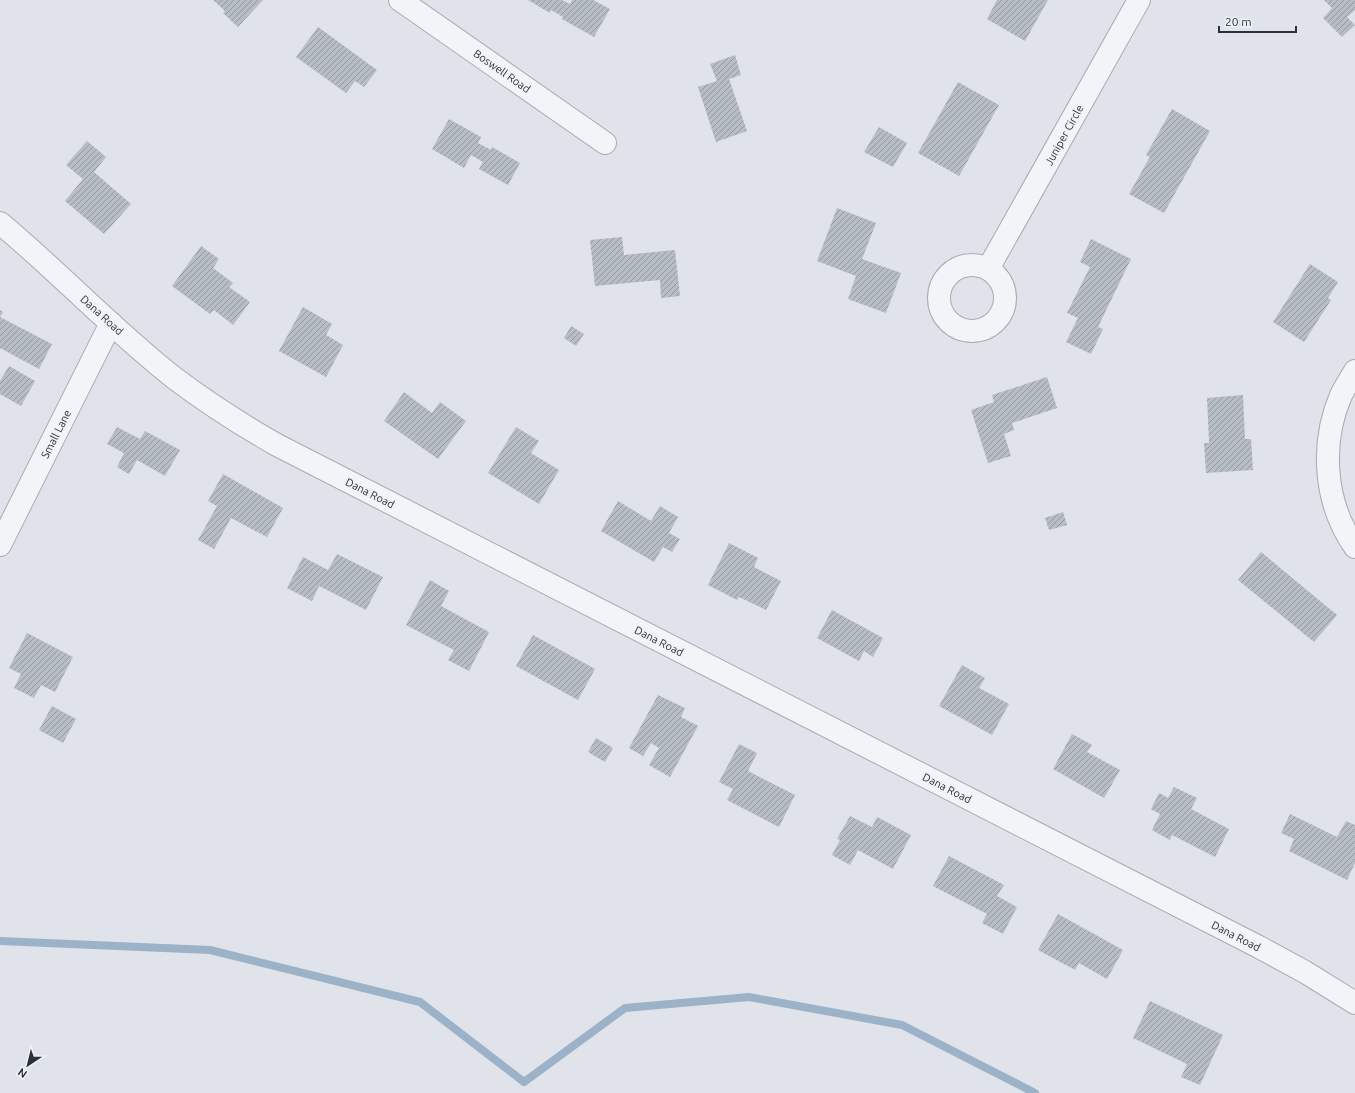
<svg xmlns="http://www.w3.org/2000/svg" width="1355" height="1093" viewBox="0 0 1355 1093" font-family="Ubuntu,sans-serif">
<defs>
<pattern id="building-hatch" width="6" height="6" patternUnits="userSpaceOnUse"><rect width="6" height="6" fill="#b7bdc5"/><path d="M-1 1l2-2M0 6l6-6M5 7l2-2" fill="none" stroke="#959aa1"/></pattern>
</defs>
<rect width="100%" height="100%" fill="#e0e3e9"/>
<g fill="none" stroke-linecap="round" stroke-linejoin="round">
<path stroke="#9bb2c8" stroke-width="8" d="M0,941L210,950L420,1002L524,1082L625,1008L749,997L902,1025L1035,1093"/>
</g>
<path fill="url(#building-hatch)" d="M213,0H263L238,27L223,13L225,11Z
M528,0H562L570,4L572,0H593L610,9L594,37L562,19L563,17L551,10L550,13Z
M997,0H1048L1025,41L987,19Z
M1324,0H1355V10L1347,17L1355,25L1342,37L1323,18L1332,8Z
M318,27L377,70L364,87L355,81L346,93L296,57Z
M735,55L741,75L729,79L747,131L716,142L698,87L717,81L710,64Z
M958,82L999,105L959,176L918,153Z
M1172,109L1210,131L1164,213L1129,194L1150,157L1146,155Z
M449,119L481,137L478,143L491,150L492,147L520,163L508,185L479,169L483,162L471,155L464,168L432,149Z
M879,127L907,143L893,167L864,152Z
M87,141L106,157L94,172L131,204L104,234L65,201L83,179L66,165Z
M837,208L876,223L862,259L901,273L886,313L848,299L856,276L817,261Z
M622,237L624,255L675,250L680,296L661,298L660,280L595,286L590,240Z
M1091,239L1131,259L1098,327L1103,329L1091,354L1066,342L1078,318L1067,313L1090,267L1080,262Z
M201,246L219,259L213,268L233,283L229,287L250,302L233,325L214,310L210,314L172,286Z
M1310,264L1338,282L1328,298L1331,300L1304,342L1273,322Z
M303,307L332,324L326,335L343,345L326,377L279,351Z
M0,310L3,312L0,317L52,344L39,369L0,348Z
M571,326L584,334L576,346L564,338Z
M9,366L35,381L21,406L0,394V381Z
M1047,377L1057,408L1012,423L1014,430L1004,434L1011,456L988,463L971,410L994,402L992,395Z
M404,392L432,413L440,402L466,421L438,459L384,421Z
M1243,395L1245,439H1251L1253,470L1206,473L1204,443H1209L1207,398Z
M117,427L140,439L145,431L180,450L165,476L137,460L129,474L117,467L124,453L107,444Z
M516,427L539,441L531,453L559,470L539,504L488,473Z
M223,474L283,508L267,537L231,518L214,549L198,540L217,506L208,501Z
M618,501L651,521L660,506L678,517L669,533L680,539L672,552L663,547L654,562L601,531Z
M1063,512L1067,525L1049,530L1045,518Z
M729,543L758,558L754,567L781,581L766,610L739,597L737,600L708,585Z
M1261,552L1337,615L1314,642L1238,580Z
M337,554L383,577L366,610L319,586L312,601L287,588L303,557L328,570Z
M430,580L449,591L441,606L489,632L469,671L448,660L454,650L406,625Z
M832,610L883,638L873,657L864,651L859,661L817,638Z
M27,633L73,657L55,692L41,685L34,698L14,688L21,674L9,668Z
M533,635L595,669L578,700L516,666Z
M962,665L985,678L979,688L1009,704L992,735L939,706Z
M658,695L685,708L681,717L698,726L670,777L649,765L659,748L651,743L643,756L629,748Z
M52,706L76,719L63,743L39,730Z
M1072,734L1092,745L1087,752L1120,770L1104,798L1053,769Z
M596,738L613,748L605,762L588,752Z
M739,744L757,753L748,771L795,795L779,827L727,800L733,789L719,782Z
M1174,787L1197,798L1191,809L1229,829L1215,857L1172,835L1170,840L1152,830L1160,814L1151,809L1159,793L1168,798Z
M1290,814L1337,837L1346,821L1355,825V863L1347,880L1289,851L1294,839L1281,833Z
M850,816L872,827L877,817L911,835L893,869L858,850L850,865L832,855L840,840L837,839Z
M949,856L1004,885L997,896L1017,907L1003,934L982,923L987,914L933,886Z
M1058,914L1123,950L1107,979L1079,963L1075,970L1038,950Z
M1150,1001L1223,1035L1200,1085L1181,1077L1187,1064L1133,1038Z"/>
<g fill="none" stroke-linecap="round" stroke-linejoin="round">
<g stroke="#a5aab3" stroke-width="24">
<path id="minor" d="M400,0L605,143
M0,223C59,272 112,329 173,377C206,402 240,424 277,445L1259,947L1305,972L1355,1003
M939 298a33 33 0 1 1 66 0a33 33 0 1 1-66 0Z
M988,269L1139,0
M1355,371C1350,379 1345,387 1341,395C1320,444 1324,503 1355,547
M0,545L111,323"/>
</g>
<use href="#minor" stroke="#f2f4f7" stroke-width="22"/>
</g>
<g text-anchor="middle" stroke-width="3.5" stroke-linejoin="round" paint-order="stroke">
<g font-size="11" fill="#293140" stroke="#eff2f6">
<text transform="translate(502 71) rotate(35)" y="4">Boswell Road</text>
<text transform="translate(1064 135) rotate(-61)" y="4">Juniper Circle</text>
<text transform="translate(102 315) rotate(42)" y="4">Dana Road</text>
<text transform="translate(56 434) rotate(-63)" y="4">Small Lane</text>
<text transform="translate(370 493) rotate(27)" y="4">Dana Road</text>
<text transform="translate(659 641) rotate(27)" y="4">Dana Road</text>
<text transform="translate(947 788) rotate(27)" y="4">Dana Road</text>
<text transform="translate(1236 936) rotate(27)" y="4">Dana Road</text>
</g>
</g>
<g transform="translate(28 1065) rotate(215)" stroke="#eff2f6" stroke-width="3" paint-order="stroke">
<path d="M0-3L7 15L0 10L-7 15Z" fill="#293140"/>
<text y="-6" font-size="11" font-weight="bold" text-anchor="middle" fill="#293140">N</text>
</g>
<path d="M1219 26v6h77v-6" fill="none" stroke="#293140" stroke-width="2"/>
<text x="1225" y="26" font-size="12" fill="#293140" stroke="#eff2f6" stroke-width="3" paint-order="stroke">20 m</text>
</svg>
